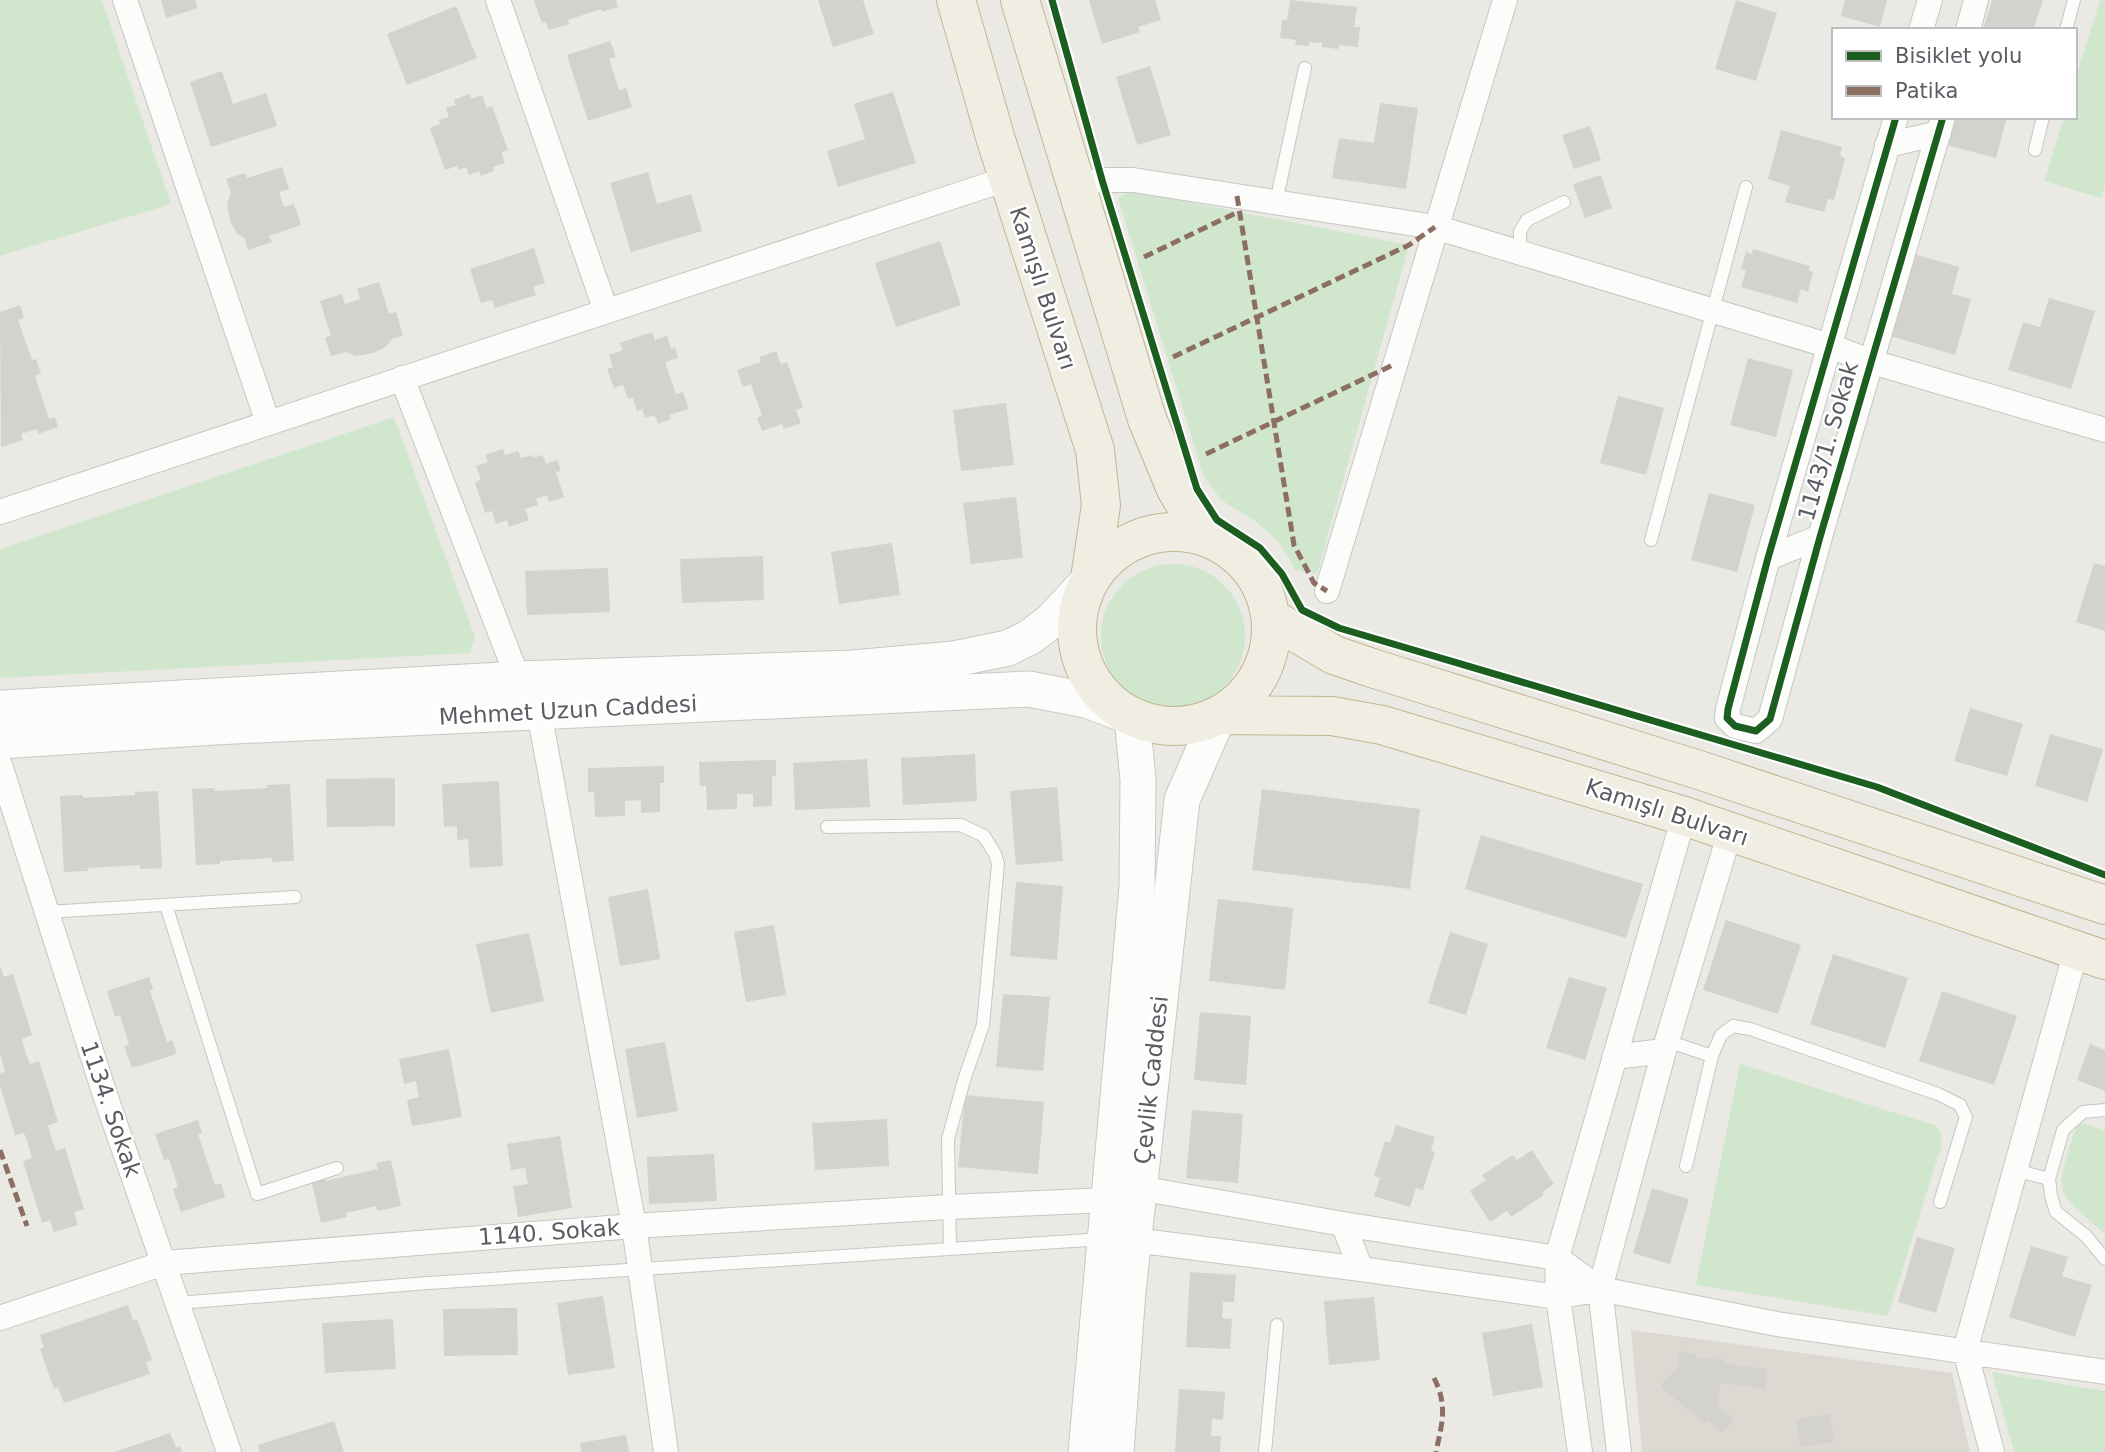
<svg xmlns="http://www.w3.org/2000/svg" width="2105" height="1452" viewBox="0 0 2105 1452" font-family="'DejaVu Sans',sans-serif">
<rect width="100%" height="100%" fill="#eae9e3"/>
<path fill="#dbd9d1" d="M1631,1330L1952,1373L1970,1452H1642Z"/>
<path fill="#d0e7ce" d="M0,0H102L171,204L0,256Z
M2100,0H2105V184L2101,198L2044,181L2064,117H2075V80Z
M1131,191L1409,245L1317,574L1296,570L1278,541L1255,521L1221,500L1203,474L1118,198Z
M394,417L475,637L470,653L0,678V549Z
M1101 636a72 72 0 1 1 144 0a72 72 0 1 1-144 0Z
M1740,1064L1921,1121L1935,1125L1941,1132V1147L1888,1316L1696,1285Z
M2084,1123L2105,1131V1234C2092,1221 2071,1208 2063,1191C2057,1177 2072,1142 2076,1127Z
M1992,1372L2105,1391V1452H2014Z"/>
<path fill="#d3d2ce" d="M161,0H195L198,8L166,18Z
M534,0H616L618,7L602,12L601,9L568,20L569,24L549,30L546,22L542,23Z
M818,0H863L874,34L833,47Z
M1089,0H1155L1161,20L1138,27L1140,32L1102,44Z
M1290,0L1357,7L1354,27H1360L1358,47L1339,45L1338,49L1322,47V43L1309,42V46L1295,45L1296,40L1280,38L1282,20H1287Z
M1736,0L1777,13L1756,81L1715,69Z
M1845,0H1887L1880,27L1841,16Z
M1992,0H2043L2033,30H1983Z
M456,6L477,58L407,85L387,34Z
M610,41L616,57L609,59L619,90L626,88L632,107L588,121L567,55Z
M1150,66L1171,135L1137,145L1116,77Z
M222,71L233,104L266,93L277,126L211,147L190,82Z
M893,92L916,163L838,187L827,151L865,139L854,104Z
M469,94L471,99L482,95L487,108L492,106L508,150L501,152L505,163L493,167L494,171L481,176L479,171L469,175L466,167L459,170L457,166L445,170L430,128L440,124L439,120L449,117L446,108L456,105L454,100Z
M1380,103L1418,108L1406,189L1332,178L1339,138L1374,143Z
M1954,117H2007L1996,158L1946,145Z
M1590,126L1601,160L1574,169L1562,135Z
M1781,130L1842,147L1840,155L1845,159L1834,200L1828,199L1824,212L1785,202L1790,186L1768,179Z
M282,167L289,189L279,192L284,207L294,204L301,225L269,236L272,242L248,250L245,239L236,233L230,220L227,203L231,193L226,179L245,173L247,178Z
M648,172L657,204L691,194L702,231L631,252L610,183Z
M1601,175L1612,208L1585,218L1573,184Z
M940,241L961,305L896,327L875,263Z
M534,248L545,283L533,287L536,295L495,308L492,300L481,303L470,269Z
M1753,249L1810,266L1809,271L1813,272L1808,292L1801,289L1797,303L1741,287L1746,270L1741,269L1746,252L1752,254Z
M1914,254L1959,267L1952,294L1971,299L1955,355L1890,336Z
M379,282L389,314L396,312L403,335L392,339L386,347L373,353L355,356L346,352L331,356L325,338L331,336L320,301L342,294L345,304L360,299L357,289Z
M2049,298L2095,311L2071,389L2008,370L2023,322L2040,327Z
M20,305L24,318L18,320L32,360L36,359L41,373L35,376L49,419L55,417L58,427L38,434L37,429L21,434L23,440L1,447L0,312Z
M652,332L655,340L667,336L671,349L675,348L678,358L665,362L676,394L683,392L689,409L669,415L671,419L658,424L655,415L645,418L642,409L637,411L633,398L628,399L623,385L614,388L607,369L613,367L609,355L623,350L620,343Z
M776,351L781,364L787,362L803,408L796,410L801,423L784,429L782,424L762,431L757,418L762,416L751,384L743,387L737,370L761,362L759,357Z
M1748,358L1793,370L1776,437L1730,425Z
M1618,396L1664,408L1646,475L1600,463Z
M1006,403L1014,465L961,471L953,410Z
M503,449L505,455L518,451L521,458L532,455L533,458L543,455L546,464L557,460L561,471L556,472L564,497L549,502L547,495L536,499L538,505L525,509L529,520L509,527L507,520L496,524L492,511L485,513L475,483L481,479L476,466L488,462L485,455Z
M1709,493L1755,505L1737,572L1691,560Z
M1016,497L1023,558L971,564L963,503Z
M892,543L900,595L839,604L831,552Z
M763,556L764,600L682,603L680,559Z
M2094,563L2105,566V631L2076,622Z
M608,568L610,612L527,615L525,571Z
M1970,708L2023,724L2007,776L1954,761Z
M2050,734L2103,749L2087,802L2035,786Z
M975,754L977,801L903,805L901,758Z
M867,759L870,807L795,810L793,763Z
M776,760V776H772V806L753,807V794H737V809L707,810L706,786H700L699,762Z
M664,766V783H660V812L641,813V800L625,801V816L595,817L594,792H588V768Z
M395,778V826L327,827L326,779Z
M499,781L503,866L470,868L468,839L457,840V826L444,827L442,784Z
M290,784L294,861L272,862V858L220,861V864L196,865L192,789L214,788L215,791L267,788V785Z
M1057,787L1063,861L1016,865L1010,791Z
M1262,789L1420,809L1410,889L1252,870Z
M158,791L162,868L140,869V865L88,868V871L64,872L60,796L83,795V798L135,795V792Z
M1481,835L1643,884L1626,938L1465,889Z
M1016,882L1063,886L1057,960L1010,956Z
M648,889L660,959L620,966L608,897Z
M1218,899L1293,908L1285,990L1209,981Z
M1726,920L1801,945L1778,1014L1703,990Z
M774,925L786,995L746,1002L734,932Z
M1450,932L1488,944L1466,1015L1428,1003Z
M529,933L544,1001L491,1013L476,944Z
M1833,954L1908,978L1885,1048L1810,1024Z
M0,966L4,977L13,974L32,1035L22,1039L25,1051L30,1064L39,1061L58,1122L48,1125L51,1137L56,1151L65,1148L84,1209L74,1212L78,1225L54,1232L50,1220L42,1223L23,1161L32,1158L28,1144L24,1133L15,1135L0,1086V1073L5,1072L0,1053Z
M149,977L153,989L150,991L167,1042L172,1040L177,1054L132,1068L124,1046L129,1044L120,1015L115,1017L107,991Z
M1569,977L1607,988L1585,1060L1546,1048Z
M1942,991L2017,1016L1994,1085L1919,1061Z
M1003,994L1050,997L1043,1071L996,1067Z
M1200,1012L1251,1016L1246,1085L1194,1080Z
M665,1042L678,1111L637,1118L625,1049Z
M2090,1044L2105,1050V1091L2077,1080Z
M449,1049L462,1117L412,1126L407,1100L419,1097L416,1081L404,1084L399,1059Z
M965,1095L1044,1102L1038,1174L958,1167Z
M1192,1110L1243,1114L1238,1183L1186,1178Z
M887,1119L889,1166L815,1170L812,1123Z
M198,1120L202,1133L198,1134L215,1185L221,1183L225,1197L181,1212L173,1189L178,1187L169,1159L164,1160L155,1134Z
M1396,1125L1435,1137L1431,1151L1435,1152L1423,1190L1416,1188L1410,1207L1374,1196L1380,1178L1374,1176L1385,1141L1390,1143Z
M560,1136L572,1208L518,1217L513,1186L528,1184L525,1168L511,1170L507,1144Z
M1532,1150L1554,1184L1542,1192L1544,1195L1511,1217L1507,1211L1490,1222L1470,1191L1486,1180L1482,1175L1513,1155L1517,1160Z
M714,1154L717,1201L649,1204L647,1157Z
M391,1160L401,1206L377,1211L376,1206L346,1213L347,1217L321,1223L311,1179L324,1176L325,1181L378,1169L376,1163Z
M1652,1188L1689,1199L1670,1264L1633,1253Z
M1917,1237L1955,1248L1936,1313L1898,1302Z
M2031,1246L2068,1257L2062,1276L2092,1285L2075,1337L2009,1317Z
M1190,1272L1236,1275L1234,1302H1223L1222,1318L1232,1319L1230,1349L1186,1347Z
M603,1296L615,1368L568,1375L557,1303Z
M1374,1297L1380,1360L1329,1365L1324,1301Z
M128,1305L133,1320L137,1319L152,1360L146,1362L150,1374L64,1403L58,1387L54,1389L40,1349L44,1348L40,1335Z
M517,1308L518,1355L444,1356L443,1309Z
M393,1319L396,1369L325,1373L322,1323Z
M1532,1324L1543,1387L1493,1396L1482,1333Z
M1680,1351L1696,1354V1357L1724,1360V1364L1767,1369L1765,1389L1720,1383L1717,1405L1734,1419L1722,1433L1708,1420L1705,1423L1660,1387L1678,1367Z
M1179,1389L1225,1392L1223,1420L1212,1419L1211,1436H1221L1220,1452H1175Z
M1830,1414L1834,1442L1800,1447L1796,1419Z
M334,1421L344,1452H260L258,1445Z
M170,1433L176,1448L180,1446L182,1452H115Z
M626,1435L629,1452H581L580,1443Z"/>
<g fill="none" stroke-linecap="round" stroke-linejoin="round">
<g stroke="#c6c7c5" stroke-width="14">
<path id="service" d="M2066,30L2074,0
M2035,150L2043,117
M1276,202L1305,68
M1520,254V231L1527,220L1564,202
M1651,540L1746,187
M827,827L961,825L984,836L995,854L998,864L983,1025L964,1080L948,1139L950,1249
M166,905L257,1194L337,1168
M47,912L295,897
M1667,1041L1712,1056
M2105,1110L2083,1112L2063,1130L2049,1179L2051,1196L2056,1212L2086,1236L2105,1259
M1686,1166L1712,1056L1721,1035L1733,1026L1750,1029L1938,1094L1960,1105L1966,1117L1940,1202
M2015,1170L2049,1179
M178,1303L428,1283L1103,1239
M1265,1452L1277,1325"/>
</g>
<g stroke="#c6c7c5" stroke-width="26">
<path id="minor" d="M125,0L268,423
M498,0L606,311
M1921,30L1930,0
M1968,30L1976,0
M1896,117L1768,558L1728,709L1727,718L1735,726L1756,731L1770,719L1820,537L1943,117
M1887,145L1939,133
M1076,184L1102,180H1133L1435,227L1830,346L1872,362L2105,430
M402,378L518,679
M0,512L991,184L1008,177
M1768,558L1820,537
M1327,591L1505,0
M539,712L634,1226L666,1452
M0,765L105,1095L229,1452
M1614,1057L1664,1051
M1139,1188L1343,1224L1557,1258L1600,1289
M1343,1224L1361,1269
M1134,1240L1361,1269L1558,1297L1600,1289L1777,1324L2105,1372
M0,1318L164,1263L634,1226L948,1207L1108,1200
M1580,1452L1558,1297L1557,1258L1684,816
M1619,1452L1600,1289L1664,1051L1730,832
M1992,1452L1965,1351L2076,951"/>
</g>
<g stroke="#c7c8c7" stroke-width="37">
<path id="secondary" d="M0,708L518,679L853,668L954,659L1008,648L1030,637L1051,621L1090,579
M0,741L214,727L1029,689L1086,700L1132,717L1138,780L1137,887L1086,1452
M1116,1452L1128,1291L1182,800L1219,715"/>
</g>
<g stroke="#c1b690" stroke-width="40">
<path id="trunk" d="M956,0L996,140L1095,450L1101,505L1090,579
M1020,0L1147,419L1176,489L1205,537
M1077 629a97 97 0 1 1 194 0a97 97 0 1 1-194 0Z
M1271,618L1334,655L1372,668L1699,770L2105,905
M1219,715L1332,716L1382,725L1684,816L2105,960"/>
</g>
<use href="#service" stroke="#fcfcfb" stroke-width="12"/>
<use href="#minor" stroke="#fcfcfb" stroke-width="24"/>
<use href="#secondary" stroke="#fcfcfb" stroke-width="35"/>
<use href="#trunk" stroke="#f0eee2" stroke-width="38"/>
<path stroke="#8d6e63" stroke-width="5" stroke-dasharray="10 5" stroke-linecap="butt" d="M1237,196L1294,545L1314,583L1327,591
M1144,257L1238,212
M1173,357L1409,245L1435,227
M1206,454L1395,364
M0,1150L27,1226
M1434,1378C1448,1406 1442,1423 1436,1452"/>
<g stroke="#fff" stroke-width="11">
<path id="cycleway" d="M1052,0L1102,180L1197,489L1217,520L1260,548L1282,574L1302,610L1339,628L1877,787L2105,875
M1896,117L1768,558L1728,709L1727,718L1735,726L1756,731L1770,719L1820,537L1943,117"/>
</g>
<use href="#cycleway" stroke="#1b5e20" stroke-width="7"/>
</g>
<g text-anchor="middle" stroke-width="5" stroke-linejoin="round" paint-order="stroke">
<g font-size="23" fill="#595c62" stroke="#fff">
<text transform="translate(1043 288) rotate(72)" y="8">Kamışlı Bulvarı</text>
<text transform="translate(1828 441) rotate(-74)" y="8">1143/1. Sokak</text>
<text transform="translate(568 710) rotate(-3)" y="8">Mehmet Uzun Caddesi</text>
<text transform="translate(1667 812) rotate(18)" y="8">Kamışlı Bulvarı</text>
<text transform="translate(1151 1080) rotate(-84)" y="8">Çevlik Caddesi</text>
<text transform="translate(111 1109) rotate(71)" y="8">1134. Sokak</text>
<text transform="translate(549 1232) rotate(-4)" y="8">1140. Sokak</text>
</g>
</g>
<rect x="1832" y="28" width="245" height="91" fill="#ffffff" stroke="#bdbec0" stroke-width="2"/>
<rect x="1846" y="51" width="35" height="10" fill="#1b5e20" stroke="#bdbec0" stroke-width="2"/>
<text x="1895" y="63" font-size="21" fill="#595c62">Bisiklet yolu</text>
<rect x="1846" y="86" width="35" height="10" fill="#8d6e63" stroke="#bdbec0" stroke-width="2"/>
<text x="1895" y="98" font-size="21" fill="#595c62">Patika</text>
</svg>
